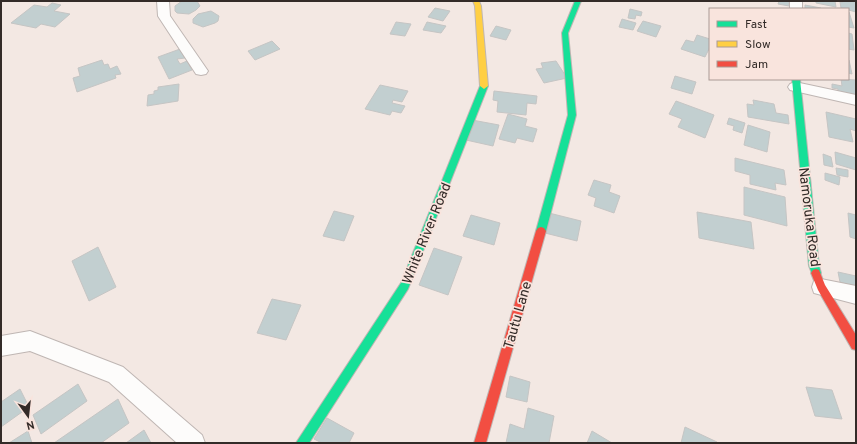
<svg xmlns="http://www.w3.org/2000/svg" width="857" height="444" viewBox="0 0 857 444" font-family="Overpass,sans-serif">
<rect width="100%" height="100%" fill="#f3e8e3"/>
<path fill="#c2cfd0" stroke="#c5c5c4" d="M182,1H197L200,6L196,10L189,14L177,13L175,11V6Z
M779,1H789V6L778,4Z
M816,1H835L836,7L816,3Z
M843,1H856V12L841,8L840,2H843Z
M52,3L61,5L54,11L70,14L55,27L41,24L36,28L11,23L34,5L47,7Z
M805,5L821,8V9H805Z
M435,8L450,11L443,21L428,17Z
M630,9L642,12L641,16L636,15L635,19L628,18Z
M211,11L219,16L218,21L215,23L203,27L193,23V19L198,14Z
M848,12H849L854,28L848,27Z
M622,19L636,23L633,30L619,27Z
M643,21L661,26L656,37L637,31Z
M396,22L411,24L405,36L390,34Z
M427,22L446,26L441,33L423,30Z
M496,26L511,30L506,40L490,36Z
M848,33L852,34L854,50L848,49Z
M697,35L710,39V47L705,57L681,49L686,40L694,42Z
M272,41L280,49L255,60L248,51Z
M180,49L185,58L177,59L180,64L187,61L192,70L169,79L158,57Z
M848,59L849,60L852,74L848,73Z
M102,60L104,65L108,64L110,69L117,66L121,74L115,75L116,78L77,92L73,78L80,76L78,68Z
M556,61L567,78L544,83L536,69L543,68L541,63Z
M675,76L696,82L692,94L671,88Z
M841,79L856,80V96L838,92V89L832,88V84L842,86Z
M179,84L178,101L147,106L148,95L154,94V91L158,90V87Z
M380,85L408,91L402,102L393,100L392,103L405,106L401,113L392,111L390,115L365,109Z
M494,91L537,96L536,104L527,103L526,115L497,112L498,101L493,100Z
M753,100L774,104L776,113L788,115L789,124L748,117L747,104L754,105Z
M676,101L714,115L705,138L678,127L682,119L669,114Z
M826,112L856,119V131L850,129L853,142L829,137Z
M508,114L527,119L525,126L537,129L533,142L517,138L515,143L499,139Z
M729,118L745,123L742,133L733,130L734,126L727,124Z
M472,120L499,125L493,146L466,140Z
M748,125L770,132L767,152L744,145Z
M835,152L856,158V170L836,164Z
M823,154L831,157L833,167L824,165Z
M735,158L784,170L786,185L775,183L776,190L750,184V175L735,171Z
M836,168L848,170V177L837,175Z
M825,173L840,177L839,185L825,180Z
M594,180L611,185L609,192L620,196L614,213L594,206L596,198L588,195Z
M744,187L785,197L787,226L744,215Z
M334,211L354,216L344,241L323,236Z
M697,212L751,222L754,249L699,238Z
M549,213L581,221L577,241L545,233Z
M848,213L856,215V239L850,237Z
M471,215L500,223L494,245L463,236Z
M98,247L116,287L89,301L72,261Z
M434,248L462,257L448,295L419,285Z
M838,272L856,276V299L852,286L840,282Z
M272,299L301,305L286,340L257,333Z
M510,376L530,382L527,402L506,397Z
M78,384L87,401L41,434L33,415Z
M806,387L832,390L842,419L815,416Z
M20,389L29,407L1,427V402Z
M118,399L129,423L101,443H54Z
M528,408L554,416L549,443H506L510,424L524,429Z
M327,418L354,433L349,443H322L314,439Z
M685,427L717,442V443H681Z
M144,430L151,443H126Z
M28,431L32,443H9Z
M592,431L612,443H587Z"/>
<g fill="none" stroke-linecap="round" stroke-linejoin="round">
<g stroke="#bfb6b3" stroke-width="2">
<path id="street" d="M157,1H169L170,16L208,71L206,74L201,75L196,74L158,16Z
M790,1H802V9H790Z
M795,82L856,95V105L790,90L788,87L790,84Z
M821,279L856,286V304L814,293L812,287L814,281Z
M30,331L123,367L202,435L205,443H177L109,382L30,351L1,356V336Z"/>
</g>
<g stroke="#bfb6b3" stroke-width="2">
<path id="fast" d="M575,1H581L568,33L576,115L546,231L544,234L541,235L538,234L536,231L568,115L562,33Z
M792,79H800L819,266L821,273L819,276L816,277L813,276L809,266Z
M484,83L488,86L408,289L309,443H296L401,283L480,86Z"/>
</g>
<g stroke="#bfb6b3" stroke-width="2">
<path id="slow" d="M473,1H479L481,6L488,86L484,89L480,86L475,6Z"/>
</g>
<g stroke="#bfb6b3" stroke-width="2">
<path id="jam" d="M541,227L544,228L546,231L486,443H474L536,231L538,228Z
M816,269L819,270L825,285L856,335V350L852,349L818,290L811,273L813,270Z"/>
</g>
<use href="#street" fill="#fdfcfb" fill-rule="evenodd"/>
<use href="#fast" fill="#16e098" fill-rule="evenodd"/>
<use href="#slow" fill="#ffcf43" fill-rule="evenodd"/>
<use href="#jam" fill="#f24e42" fill-rule="evenodd"/>
</g>
<g text-anchor="middle" stroke-width="3.5" stroke-linejoin="round" paint-order="stroke">
<g font-size="14" fill="#332b28" stroke="#f9e4dd">
<text transform="translate(810 217) rotate(83)" y="5">Namoruka Road</text>
<text transform="translate(426 233) rotate(-68)" y="5">White River Road</text>
<text transform="translate(517 315) rotate(-74)" y="5">Tautu Lane</text>
</g>
</g>
<rect width="857" height="444" fill="none" stroke="#332b28" stroke-width="4"/>
<rect x="709" y="8" width="140" height="72" fill="#f9e4dd" stroke="#aa9a95"/>
<rect x="717" y="21" width="20" height="6" fill="#16e098" stroke="#aa9a95"/>
<text x="745" y="28" font-size="12" fill="#332b28">Fast</text>
<rect x="717" y="41" width="20" height="6" fill="#ffcf43" stroke="#aa9a95"/>
<text x="745" y="48" font-size="12" fill="#332b28">Slow</text>
<rect x="717" y="61" width="20" height="6" fill="#f24e42" stroke="#aa9a95"/>
<text x="745" y="68" font-size="12" fill="#332b28">Jam</text>
<g transform="translate(28 416) rotate(165)" stroke="#f9e4dd" stroke-width="3" paint-order="stroke">
<path d="M0-3L7 15L0 10L-7 15Z" fill="#332b28"/>
<text y="-6" font-size="11" font-weight="bold" text-anchor="middle" fill="#332b28">N</text>
</g>
</svg>
